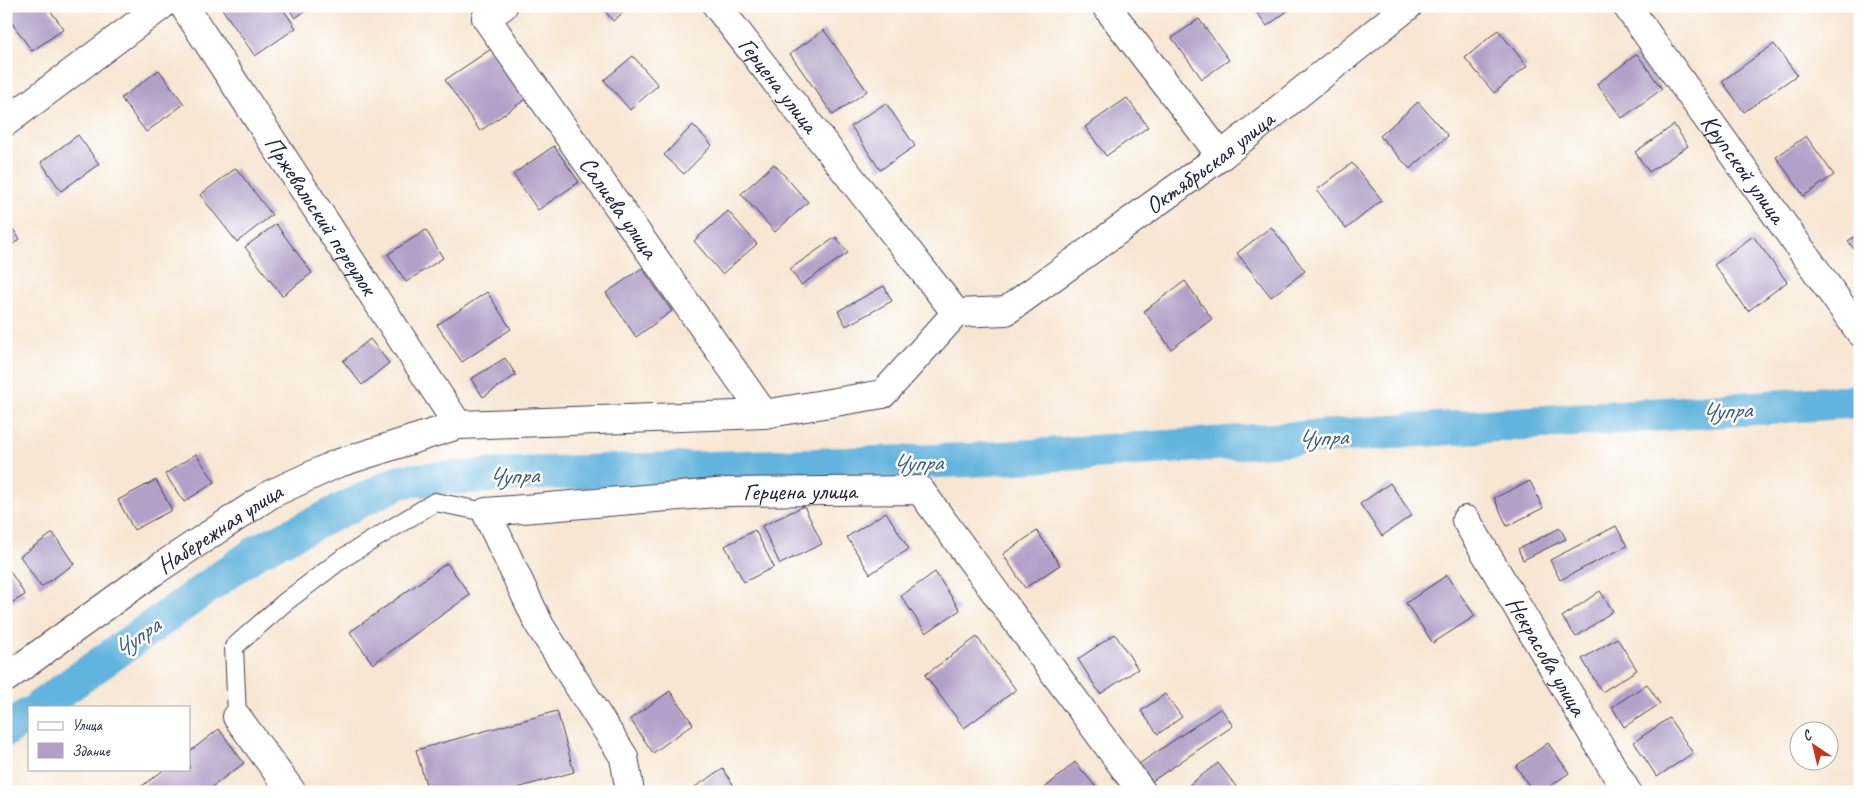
<svg xmlns="http://www.w3.org/2000/svg" width="1866" height="798" viewBox="0 0 1866 798" font-family="Caveat,sans-serif">
<rect width="100%" height="100%" fill="#fff"/>
<filter id="ink" filterUnits="userSpaceOnUse"><feTurbulence type="fractalNoise" baseFrequency=".02" numOctaves="2"/><feDisplacementMap in="SourceGraphic" scale="10" xChannelSelector="R" yChannelSelector="G"/><feConvolveMatrix kernelMatrix="1 2 1 2 8 2 1 2 1" color-interpolation-filters="sRGB"/></filter>
<filter id="wash" filterUnits="userSpaceOnUse"><feTurbulence type="fractalNoise" baseFrequency=".0096" numOctaves="4" result="noise"/><feDisplacementMap in="SourceGraphic" scale="20" xChannelSelector="R" yChannelSelector="G"/><feGaussianBlur stdDeviation="1.12" result="paint"/><feColorMatrix in="noise" values="0 0 0 0 0 0 0 0 0 0 0 0 0 0 0 0 0 1.4 0 .05"/><feComposite in="paint" operator="in"/></filter>
<g filter="url(#wash)">
<rect width="100%" height="100%" fill="#f7e6d2"/>
<g fill="none" stroke-linecap="round" stroke-linejoin="round">
<path stroke="#62b3dd" stroke-width="34" d="M39,707L258,551L401,481L519,474L971,460L1860,401
M6,730L29,714"/>
</g>
<g id="blocks">
<path fill="#b3a0c8" d="M13,6H47L64,29L32,51L6,15V11Z
M220,6H281L296,28L255,56Z
M287,6H313L295,18Z
M601,6H631L613,21Z
M1252,6H1292L1293,7L1267,26Z
M1199,19L1229,60L1202,79L1172,38Z
M824,30L867,91L833,115L790,54Z
M1498,30L1527,66L1494,93L1465,58Z
M1774,44L1797,75L1744,112L1722,81Z
M491,49L526,99L480,131L445,80Z
M1637,54L1662,89L1622,118L1597,84Z
M633,56L658,85L630,110L604,80Z
M159,70L184,104L146,132L121,98Z
M1127,98L1148,127L1106,156L1085,127Z
M1418,102L1448,136L1410,169L1380,136Z
M886,103L915,146L880,170L851,126Z
M693,125L712,145L684,174L664,155Z
M1674,125L1688,146L1649,172L1635,152Z
M78,135L99,164L61,191L41,162Z
M1806,136L1834,175L1804,196L1776,157Z
M554,146L579,182L538,210L513,174Z
M1352,163L1382,200L1346,229L1317,190Z
M774,164L808,202L775,232L741,194Z
M236,168L272,215L237,242L200,195Z
M728,211L757,244L722,274L694,241Z
M6,220L20,239L6,249Z
M276,224L312,273L282,296L245,247Z
M1271,227L1305,271L1271,297L1237,253Z
M426,230L443,258L406,282L388,254Z
M1860,233V258L1848,241Z
M1753,236L1787,282L1748,311L1714,265Z
M836,237L848,253L801,285L790,269Z
M642,268L672,311L636,337L606,293Z
M1185,281L1212,319L1171,349L1144,311Z
M884,286L892,301L846,326L838,311Z
M487,292L511,329L462,362L437,325Z
M370,339L389,363L362,385L343,361Z
M505,358L516,375L483,397L471,379Z
M196,454L215,482L184,502L165,474Z
M156,480L172,510L134,530L118,500Z
M1530,481L1543,508L1507,526L1494,498Z
M1390,483L1412,515L1382,536L1360,504Z
M804,506L822,544L780,564L762,526Z
M886,512L909,549L870,574L847,537Z
M1616,526L1627,546L1560,580L1550,560Z
M1560,528L1566,539L1523,560L1518,549Z
M755,530L774,567L744,582L725,546Z
M1037,531L1060,565L1025,588L1003,554Z
M53,533L74,564L41,587L20,556Z
M447,563L470,595L373,664L350,632Z
M6,565L25,595L6,606Z
M935,572L960,610L926,633L901,596Z
M1447,575L1475,616L1433,643L1406,603Z
M1600,591L1613,611L1576,637L1562,617Z
M1115,634L1138,669L1100,694L1078,659Z
M977,637L1016,690L964,728L925,675Z
M1617,638L1637,670L1602,692L1582,659Z
M1647,684L1660,704L1624,727L1612,707Z
M670,691L693,724L653,753L630,719Z
M1165,694L1182,717L1158,734L1141,711Z
M1221,708L1233,726L1151,782L1139,764Z
M557,711L574,772L503,792H428L416,750Z
M1669,718L1693,753L1657,777L1634,742Z
M219,729L244,763L205,792H134L165,769H189V752Z
M1548,743L1569,773L1542,792H1533L1516,766Z
M1075,762L1100,792H1048L1045,788Z
M1218,763L1238,789L1234,792H1180Z
M723,769L738,792H687Z"/>
</g>
</g>
<g filter="url(#ink)">
<use href="#blocks" fill-opacity="0" stroke="#423f52" stroke-width="1"/>
<g fill="none" stroke-linecap="round" stroke-linejoin="round">
<g stroke="#423f52" stroke-width="20">
<path id="lane" d="M237,717L234,647L284,603L343,558L435,502L486,512"/>
</g>
<g stroke="#423f52" stroke-width="30">
<g id="street">
<path id="s1" d="M184,6L458,425"/>
<path id="s2" d="M503,6L486,18L764,414"/>
<path id="s3" d="M717,6L956,313L1006,311L1221,156L1408,6"/>
<path d="M1106,6L1221,156"/>
<path id="s4" d="M1627,6L1860,332"/>
<path d="M6,122L161,6"/>
<path id="s5" d="M1466,520L1627,792"/>
<path id="s6" d="M6,678L153,572L271,494L336,464L458,425L764,414L883,394L956,313"/>
<path d="M237,717L292,792"/>
<path id="s7" d="M630,792L624,757L540,626L486,512L728,492L920,490L1142,792"/>
</g>
</g>
<use href="#lane" stroke="#fff" stroke-width="18"/>
<use href="#street" stroke="#fff" stroke-width="28"/>
</g>
</g>
<g text-anchor="middle" stroke-width="5" stroke-linejoin="round" paint-order="stroke">
<g font-size="24" fill="#22223b" stroke="#fff">
<text dy="8" stroke="none"><textPath href="#s3" startOffset="100">Герцена улица</textPath></text>
<text dy="8" stroke="none"><textPath href="#s3" startOffset="691">Октябрьская улица</textPath></text>
<text dy="8" stroke="none"><textPath href="#s4" startOffset="200">Крупской улица</textPath></text>
<text dy="8" stroke="none"><textPath href="#s2" startOffset="252">Салиева улица</textPath></text>
<text dy="8" stroke="none"><textPath href="#s1" startOffset="250">Пржевальский переулок</textPath></text>
<text dy="8" stroke="none"><textPath href="#s7" startOffset="632">Герцена улица</textPath></text>
<text dy="8" stroke="none"><textPath href="#s6" startOffset="261">Набережная улица</textPath></text>
<text dy="8" stroke="none"><textPath href="#s5" startOffset="158">Некрасова улица</textPath></text>
</g>
<g font-size="25" font-style="italic" fill="#3c5c7c" stroke="#fff">
<text transform="translate(1726 410) rotate(-4)" y="9">Чупра</text>
<text transform="translate(1322 437) rotate(-4)" y="9">Чупра</text>
<text transform="translate(917 462) rotate(-2)" y="9">Чупра</text>
<text transform="translate(513 475) rotate(-3)" y="9">Чупра</text>
<text transform="translate(136 637) rotate(-36)" y="9">Чупра</text>
</g>
</g>
<rect width="1866" height="798" fill="none" stroke="#fff" stroke-width="25"/>
<rect x="28" y="706" width="162" height="65" fill="#ffffff" stroke="#a7a7b1"/>
<rect x="38" y="722" width="25" height="8" fill="#ffffff" stroke="#a7a7b1"/>
<text x="72" y="730" font-size="15" fill="#22223b">Улица</text>
<rect x="38" y="743" width="25" height="15" fill="#b3a0c8" stroke="#a7a7b1"/>
<text x="72" y="756" font-size="15" fill="#22223b">Здание</text>
<g transform="translate(1814 746) rotate(325)"><circle r="24" fill="#ffffff" stroke="#a7a7b1"/>
<path d="M0-4L9 19L0 12L-9 19Z" fill="#c8321e"/>
<text y="-8" font-size="14" font-weight="bold" text-anchor="middle" fill="#22223b">С</text>
</g>
</svg>
